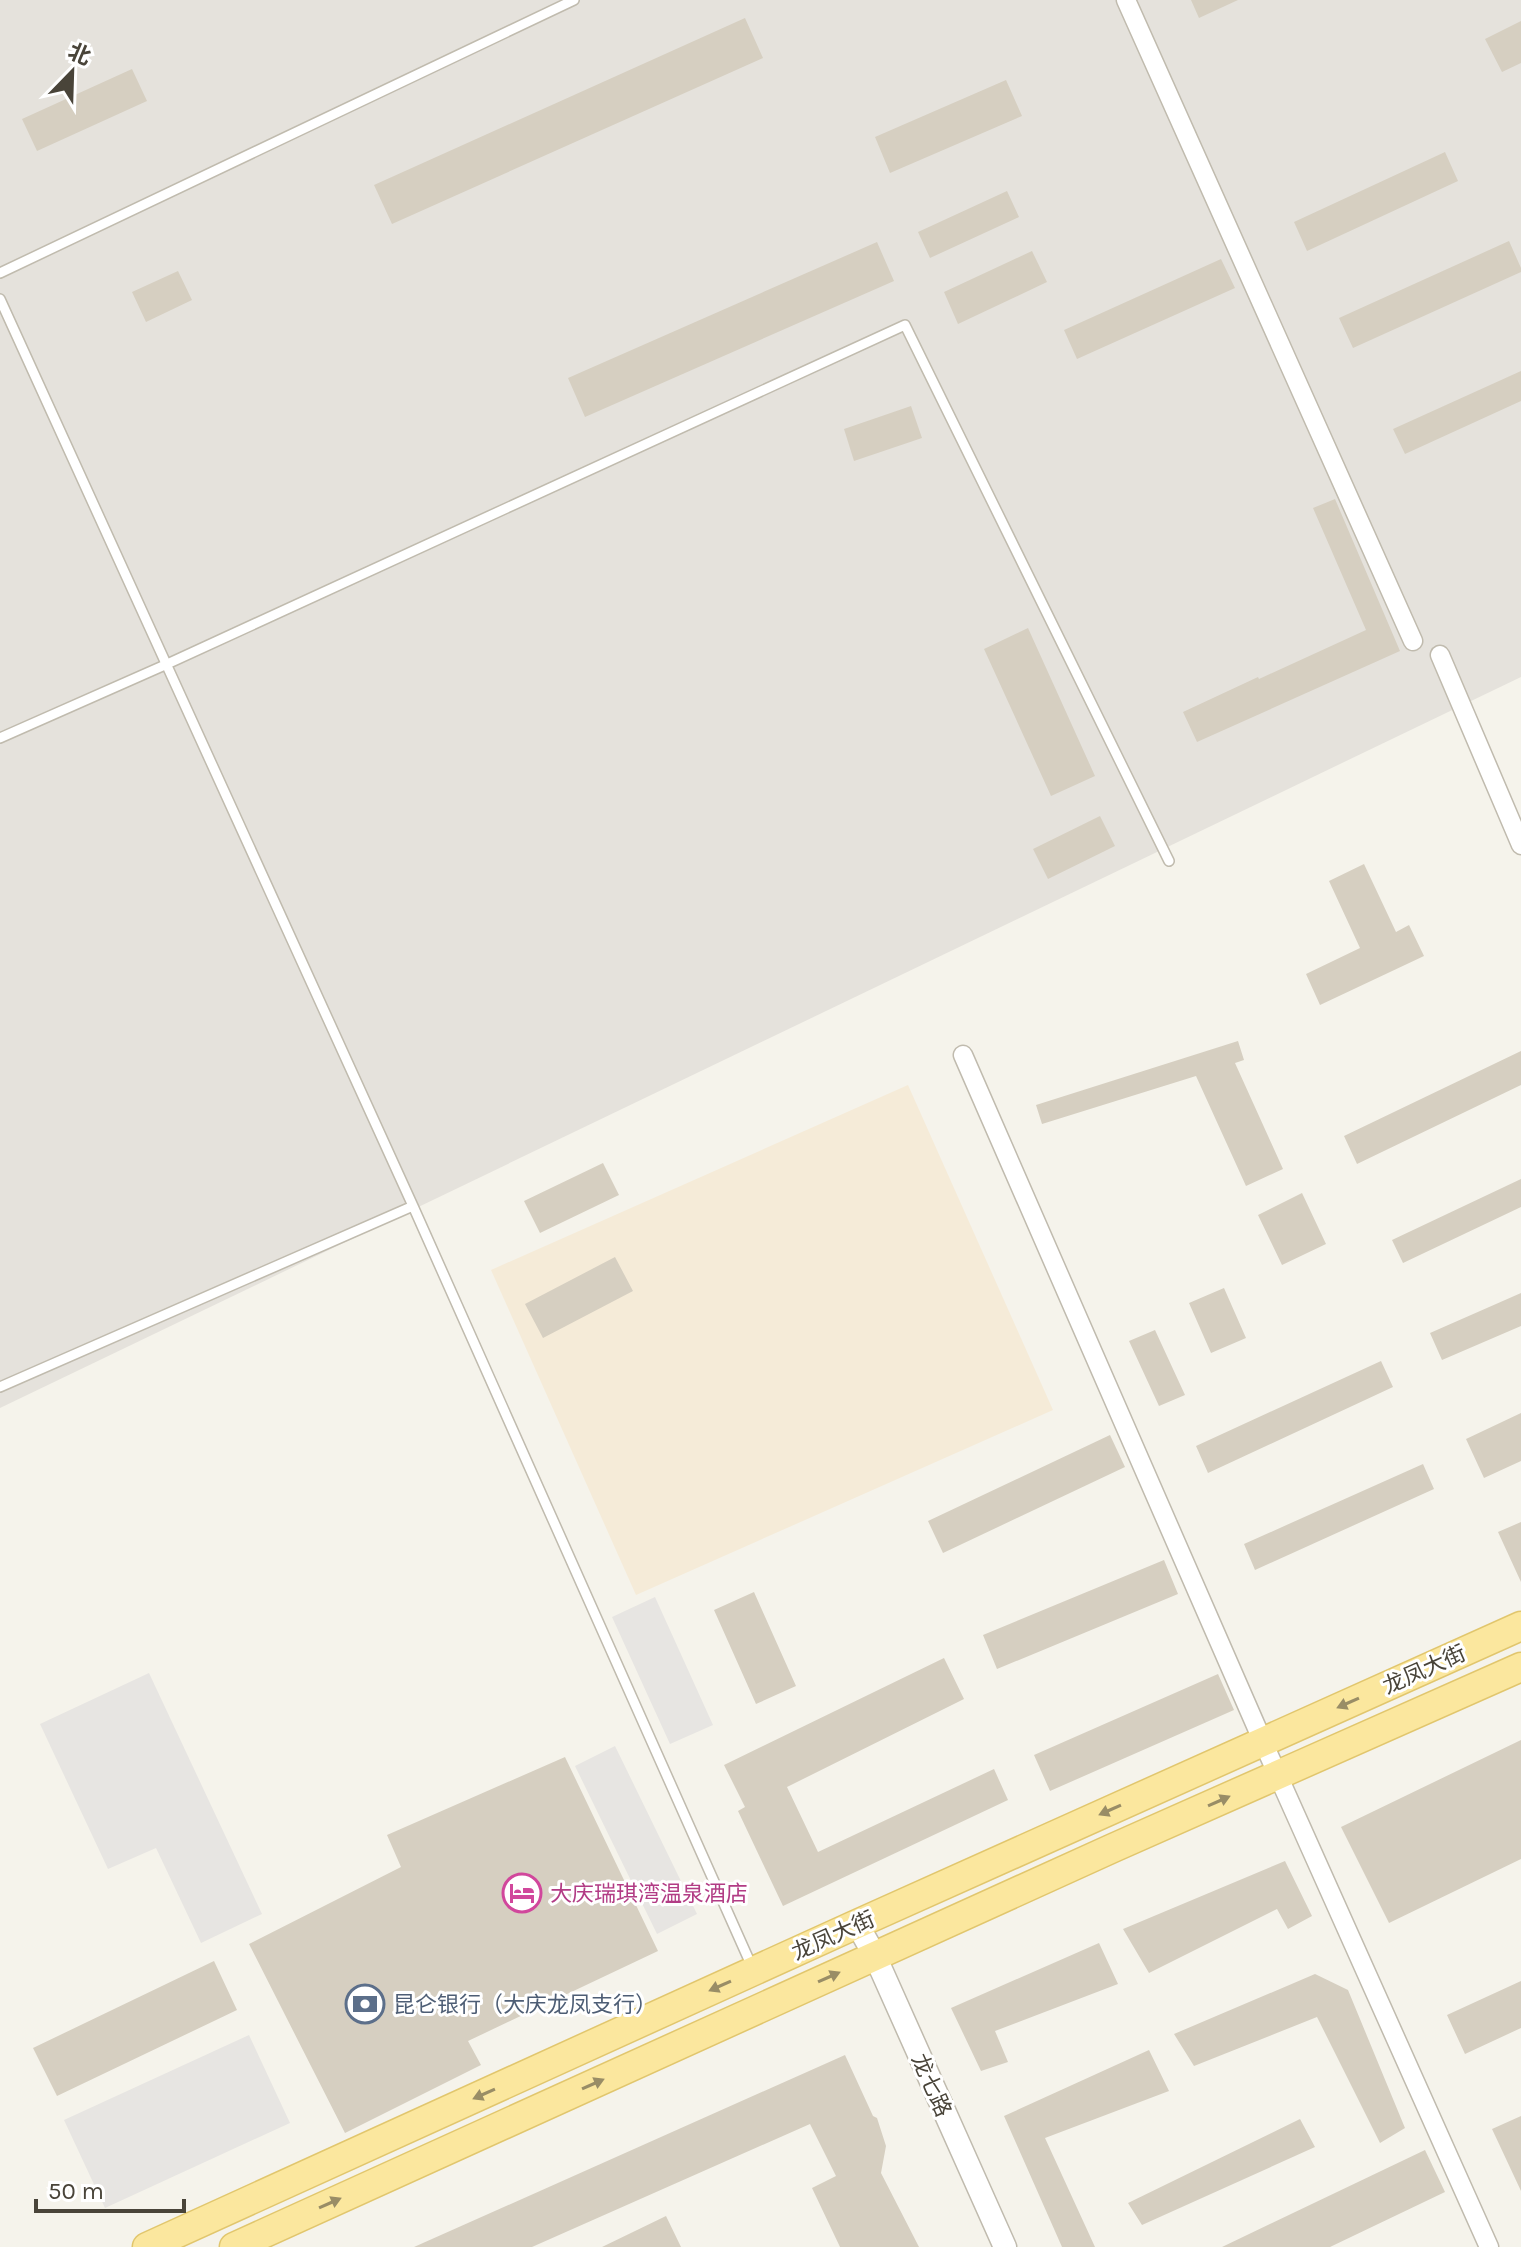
<svg xmlns="http://www.w3.org/2000/svg" width="1521" height="2247" viewBox="0 0 1521 2247" font-family="Karla,'Noto Sans SC',sans-serif">
<rect width="100%" height="100%" fill="#f5f3eb"/>
<path fill="#f5ebd8" d="M908,1085L1053,1410L636,1595L491,1270Z"/>
<path fill="#e5e2dc" d="M0,0H1521V677L0,1408Z"/>
<path fill="#e7e5e2" d="M655,1597L713,1725L670,1744L612,1617Z
M149,1673L262,1914L201,1943L156,1848L108,1869L40,1724Z
M615,1746L697,1914L657,1934L575,1766Z
M249,2035L290,2123L105,2208L64,2120Z"/>
<path fill="#d6cfc1" d="M1191,0H1238L1199,18Z
M745,18L763,58L392,224L374,185Z
M1521,21V63L1502,72L1485,39Z
M132,69L147,101L37,151L22,119Z
M1006,80L1022,116L890,173L875,137Z
M1445,152L1458,181L1307,251L1294,222Z
M1007,191L1019,217L930,258L918,232Z
M1509,241L1521,268V272L1353,348L1339,318Z
M877,242L894,281L585,417L568,378Z
M1032,251L1047,282L958,324L944,292Z
M1221,259L1235,288L1077,359L1064,330Z
M178,271L192,300L146,322L132,292Z
M1521,371V401L1405,454L1393,429Z
M911,406L922,438L854,461L844,429Z
M1335,499L1400,651L1197,742L1183,712L1258,677L1259,679L1366,630L1313,508Z
M1028,628L1095,776L1051,796L984,649Z
M1100,816L1115,846L1048,879L1033,849Z
M1364,864L1396,932L1409,925L1424,956L1320,1005L1306,974L1360,948L1329,881Z
M1238,1041L1244,1060L1235,1063L1283,1169L1246,1186L1196,1076L1042,1124L1036,1105Z
M1521,1051V1085L1357,1164L1344,1136Z
M603,1163L619,1195L540,1233L524,1201Z
M1521,1179V1207L1403,1263L1392,1240Z
M1302,1193L1326,1244L1282,1265L1258,1215Z
M615,1257L633,1291L543,1338L525,1304Z
M1224,1288L1246,1338L1211,1353L1189,1303Z
M1521,1293V1326L1442,1360L1430,1333Z
M1155,1330L1185,1395L1159,1406L1129,1341Z
M1381,1361L1393,1387L1208,1473L1196,1446Z
M1521,1413V1461L1484,1478L1466,1439Z
M1110,1435L1125,1467L943,1553L928,1521Z
M1423,1464L1434,1489L1255,1570L1244,1544Z
M1521,1522V1582L1498,1532Z
M1164,1560L1178,1594L997,1669L983,1635Z
M754,1592L796,1686L756,1704L714,1610Z
M944,1658L964,1699L787,1787L818,1852L994,1769L1008,1800L783,1906L738,1811L745,1807L724,1765Z
M1218,1674L1234,1710L1050,1791L1034,1755Z
M1521,1740V1859L1389,1923L1341,1827Z
M565,1757L658,1951L468,2041L481,2065L345,2133L249,1944L401,1867L387,1835Z
M1285,1861L1312,1916L1288,1929L1277,1909L1149,1973L1123,1929Z
M1099,1943L1118,1984L995,2031L1008,2062L981,2071L951,2008Z
M214,1961L237,2010L57,2096L33,2048Z
M1315,1974L1348,1990L1405,2128L1380,2143L1317,2017L1194,2066L1174,2034Z
M1521,1981V2028L1465,2054L1447,2015Z
M1149,2050L1169,2091L1045,2138L1095,2247H1062L1004,2116Z
M845,2055L873,2116L877,2118L886,2146L881,2173L919,2247H840L812,2188L836,2176L810,2124L532,2247H414Z
M1521,2116V2191L1492,2129Z
M1300,2119L1315,2147L1142,2225L1128,2203Z
M1425,2150L1445,2192L1330,2247H1222Z
M666,2216L681,2247H602Z"/>
<g fill="none" stroke-linecap="round" stroke-linejoin="round">
<g stroke="#c0bbae" stroke-width="12">
<path id="service" d="M0,273L574,0
M0,299L413,1206L753,1969
M0,738L165,665L905,325L1169,861
M0,1387L413,1206"/>
</g>
<g stroke="#c0bbae" stroke-width="21">
<path id="minor" d="M1126,0L1413,641
M1440,655L1521,845
M963,1055L1263,1742L1489,2247"/>
</g>
<g stroke="#c0bbae" stroke-width="25">
<path id="tertiary" d="M857,1924L875,1956L1005,2247"/>
</g>
<g stroke="#e1c66d" stroke-width="31">
<path id="primary" d="M147,2247L857,1924L1521,1626
M234,2247L1113,1848L1521,1667"/>
</g>
<use href="#service" stroke="#fff" stroke-width="9"/>
<use href="#minor" stroke="#fff" stroke-width="18"/>
<use href="#tertiary" stroke="#fff" stroke-width="22"/>
<use href="#primary" stroke="#fbe79e" stroke-width="28"/>
</g>
<defs><path id="oneway-solid" d="M-6-.8H1V-3.2L6.5 0L1 3.2V.8H-6Z" transform="scale(2)"/></defs>
<g fill="#998d66">
<use href="#oneway-solid" transform="translate(1348 1703) rotate(156)"/>
<use href="#oneway-solid" transform="translate(1219 1801) rotate(-24)"/>
<use href="#oneway-solid" transform="translate(1110 1810) rotate(156)"/>
<use href="#oneway-solid" transform="translate(829 1977) rotate(-24)"/>
<use href="#oneway-solid" transform="translate(720 1986) rotate(156)"/>
<use href="#oneway-solid" transform="translate(593 2084) rotate(-24)"/>
<use href="#oneway-solid" transform="translate(484 2094) rotate(156)"/>
<use href="#oneway-solid" transform="translate(330 2203) rotate(-24)"/>
</g>
<defs>
<g id="hotel-ring" transform="scale(2)"><circle r="9.5" fill="#fff" stroke="#d1479c" stroke-width="1.5"/><path d="M-6-4.5h1.5V1H6V5H4.5V3h-9V5H-6ZM-4 0a1.8 1.8 0 1 1 3.6 0ZM.5 0V-2.5h3Q6-2.5 6 0Z" fill="#d1479c"/></g>
<g id="bank-ring" transform="scale(2)"><circle r="9.5" fill="#fff" stroke="#5c6f8a" stroke-width="1.5"/><path d="M-6-4H6V4H-6ZM0-2.3a2.3 2.3 0 1 0 0 4.6a2.3 2.3 0 1 0 0-4.6Z" fill="#5c6f8a"/></g>
</defs>
<g fill-rule="evenodd">
<use href="#hotel-ring" x="522" y="1893"/>
<use href="#bank-ring" x="365" y="2004"/>
</g>
<g text-anchor="middle" stroke-width="6" stroke-linejoin="round" paint-order="stroke">
<g font-size="22" fill="#494439" stroke="#fff">
<text transform="translate(1424 1669) rotate(-24)" y="8">龙凤大街</text>
<text transform="translate(833 1935) rotate(-24)" y="8">龙凤大街</text>
<text transform="translate(932 2085) rotate(66)" y="8">龙七路</text>
</g>
<g font-size="22" fill="#b23c85" stroke="#fff" text-anchor="start">
<text x="550" y="1901">大庆瑞琪湾温泉酒店</text>
</g>
<g font-size="22" fill="#4e5e75" stroke="#fff" text-anchor="start">
<text x="393" y="2012">昆仑银行（大庆龙凤支行）</text>
</g>
</g>
<g transform="translate(72 72) rotate(23)" stroke="#ffffff" stroke-width="6" paint-order="stroke">
<path d="M0-6L14 30L0 20L-14 30Z" fill="#494439"/>
<text y="-12" font-size="22" font-weight="bold" text-anchor="middle" fill="#494439">北</text>
</g>
<path d="M36 2199v12h148v-12" fill="none" stroke="#494439" stroke-width="4"/>
<text x="48" y="2199" font-size="24" fill="#494439" stroke="#ffffff" stroke-width="6" paint-order="stroke">50 m</text>
</svg>
